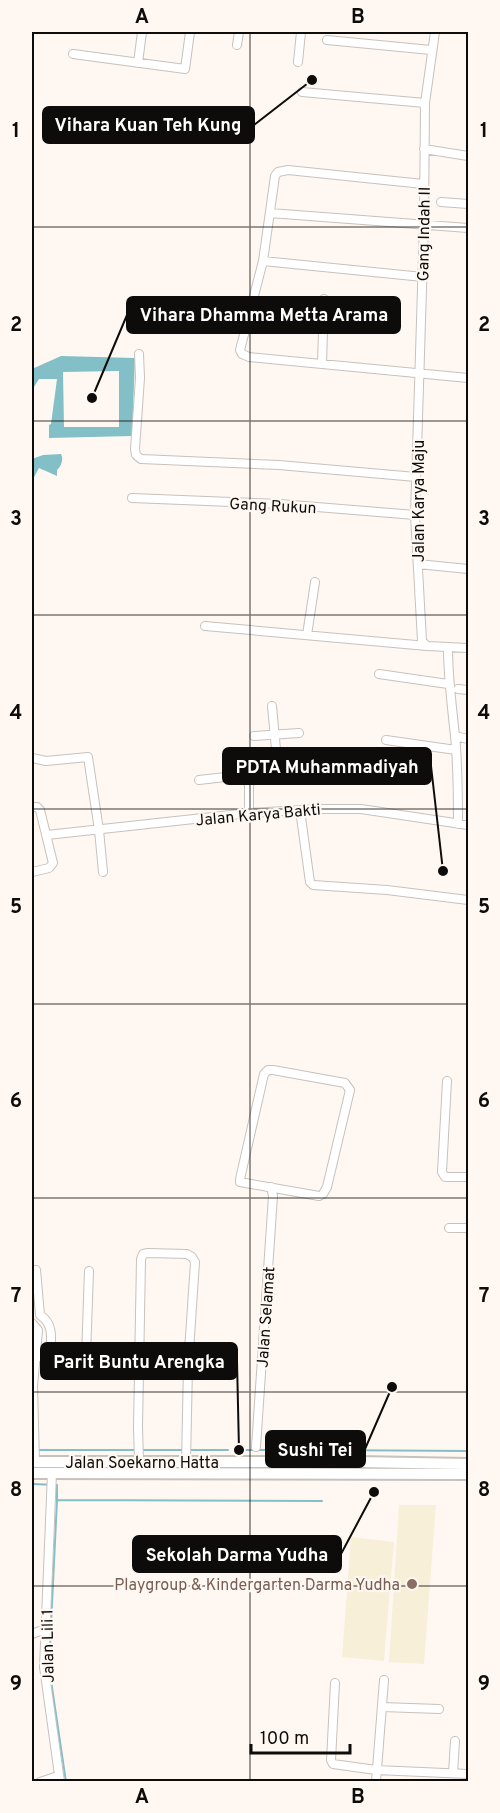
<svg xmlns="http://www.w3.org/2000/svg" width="500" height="1813" viewBox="0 0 500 1813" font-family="Overpass,sans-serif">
<rect width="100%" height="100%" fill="#fff8f2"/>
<path fill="#f8efd9" d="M399,1505H436L424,1664L389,1662Z
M351,1537L394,1542L384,1661L342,1657Z"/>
<path fill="#83bfc6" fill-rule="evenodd" d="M61,356L135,358L132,436L49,438V425L51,424L57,379H39L34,387L32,410V369ZM119,371V427H64L63,372Z
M61,454C64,460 61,466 57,470V476L39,468L32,481V459L43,455Z"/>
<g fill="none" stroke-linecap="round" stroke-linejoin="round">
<path stroke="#83bfc6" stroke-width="2" d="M37,1450H228
M239,1450H308
M319,1450L468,1451
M32,1484L57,1485V1500L322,1501
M57,1500L49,1667L66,1782"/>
<g stroke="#c8c1bc" stroke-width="10">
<path id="minor" d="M435,32L425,103L424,224L415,515L422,641L427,646L468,648
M327,40L431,50
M237,45L239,32
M73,54L185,69L190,32
M298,62L301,32
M138,63L142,32
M302,92L425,103
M424,149L468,156
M423,184L288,170L278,172L275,176L263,261L240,350L242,354L249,357L468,378
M441,202L468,204
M270,213L468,228
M263,261L423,277
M139,354L140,378L135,449L136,455L141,459L279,465L416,477
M322,364L324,299
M132,498L280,504L415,515
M418,564L468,569
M205,626L427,646
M307,635L315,582
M448,648C448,678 452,706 455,736C458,765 458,795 458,824
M379,674L448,684
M458,689L468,690
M272,706L278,771
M254,736L299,733
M455,736L468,739
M386,740L456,750
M32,758L46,761L88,757L99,830L103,872
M199,780L295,769
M32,807H37L40,810L53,863L49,868L32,872
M300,810L309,875L310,882L313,885L387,890L468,900
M249,813V774
M47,835L249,813L320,809H361L468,825
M268,1070H273L345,1083L350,1090L327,1187L323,1194L319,1196L240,1182V1179L264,1074Z
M447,1081L442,1172L445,1177H468
M449,1228H468
M36,1270L40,1315C56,1325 50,1343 50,1360
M32,1323L38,1330L33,1386L35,1463
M36,1355L70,1367L82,1365L86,1356L89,1271
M256,1447L273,1196L271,1187
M139,1461L138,1427L141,1259L143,1254L148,1253L187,1254L192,1257L195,1262L188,1366L186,1462
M52,1473L44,1667L60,1782
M32,1634L45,1629
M335,1683L331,1760L333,1764L376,1770L468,1774
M382,1707L439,1709
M453,1773L455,1741
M40,1782L58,1776
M376,1782L384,1680"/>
</g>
<g stroke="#c8c1bc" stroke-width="14">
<path id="major" d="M32,1462H357L468,1464
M32,1473L468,1474"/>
</g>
<use href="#minor" stroke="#fff" stroke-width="8"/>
<use href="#major" stroke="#fff" stroke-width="10"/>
</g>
<path fill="none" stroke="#0e0c0a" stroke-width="1.5" stroke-opacity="0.55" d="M250,32V1782M32,227H468M32,421H468M32,615H468M32,809H468M32,1004H468M32,1198H468M32,1392H468M32,1586H468"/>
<circle fill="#8d6e63" stroke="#fff8f2" stroke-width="2" cx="412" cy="1584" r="6"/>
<g text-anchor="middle" stroke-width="4.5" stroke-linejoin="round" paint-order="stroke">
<g font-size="16" fill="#0e0c0a" stroke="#fff8f2">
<text transform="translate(423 234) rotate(-89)" y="6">Gang Indah II</text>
<text transform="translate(418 501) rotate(-90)" y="6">Jalan Karya Maju</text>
<text transform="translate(273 505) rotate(3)" y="6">Gang Rukun</text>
<text transform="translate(258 814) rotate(-5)" y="6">Jalan Karya Bakti</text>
<text transform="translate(265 1317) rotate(-86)" y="6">Jalan Selamat</text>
<text x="142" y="1468">Jalan Soekarno Hatta</text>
<text transform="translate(47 1646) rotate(-91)" y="6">Jalan Lili 1</text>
</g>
<g font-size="16" fill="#785e54" stroke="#fff8f2" text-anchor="end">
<text x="400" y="1590">Playgroup &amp; Kindergarten Darma Yudha</text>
</g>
</g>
<path fill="none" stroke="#0e0c0a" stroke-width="2" d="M312 80L254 125M92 398L127 315M443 871L431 766M239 1450L237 1361M392 1387L365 1449M374 1492L341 1554"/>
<g fill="#0e0c0a" stroke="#fff8f2" stroke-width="2">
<circle cx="312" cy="80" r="6"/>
<circle cx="92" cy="398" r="6"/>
<circle cx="443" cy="871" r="6"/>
<circle cx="239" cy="1450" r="6"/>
<circle cx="392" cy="1387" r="6"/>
<circle cx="374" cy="1492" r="6"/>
</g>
<g fill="#0e0c0a" stroke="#0e0c0a" stroke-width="2">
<rect x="43" y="107" width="211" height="36" rx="6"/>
<rect x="127" y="297" width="273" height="36" rx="6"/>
<rect x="223" y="748" width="208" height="36" rx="6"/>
<rect x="41" y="1343" width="196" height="36" rx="6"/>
<rect x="266" y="1431" width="99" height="36" rx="6"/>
<rect x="133" y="1536" width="208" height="36" rx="6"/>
</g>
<g font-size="18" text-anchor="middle" font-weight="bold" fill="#fff">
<text x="148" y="131">Vihara Kuan Teh Kung</text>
<text x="264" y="321">Vihara Dhamma Metta Arama</text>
<text x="327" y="773">PDTA Muhammadiyah</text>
<text x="139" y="1368">Parit Buntu Arengka</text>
<text x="315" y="1456">Sushi Tei</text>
<text x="237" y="1561">Sekolah Darma Yudha</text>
</g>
<rect width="500" height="1813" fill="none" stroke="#fff8f2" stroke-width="66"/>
<path d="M251 1744v9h99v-9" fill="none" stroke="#0e0c0a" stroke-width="3"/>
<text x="260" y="1744" font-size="18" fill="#0e0c0a" stroke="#fff8f2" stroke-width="4.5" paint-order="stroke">100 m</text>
<rect x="33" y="33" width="434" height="1747" fill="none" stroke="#0e0c0a" stroke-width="2"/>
<g font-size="20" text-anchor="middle" font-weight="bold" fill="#0e0c0a">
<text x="142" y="23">A</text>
<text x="358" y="23">B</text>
<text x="16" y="137">1</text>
<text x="484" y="137">1</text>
<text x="16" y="331">2</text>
<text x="484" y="331">2</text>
<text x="16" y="525">3</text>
<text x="484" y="525">3</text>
<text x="16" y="719">4</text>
<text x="484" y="719">4</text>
<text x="16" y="913">5</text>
<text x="484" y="913">5</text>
<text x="16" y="1107">6</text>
<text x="484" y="1107">6</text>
<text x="16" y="1302">7</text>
<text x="484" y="1302">7</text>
<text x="16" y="1496">8</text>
<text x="484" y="1496">8</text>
<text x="16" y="1690">9</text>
<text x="484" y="1690">9</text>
<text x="142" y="1803">A</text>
<text x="358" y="1803">B</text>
</g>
</svg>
